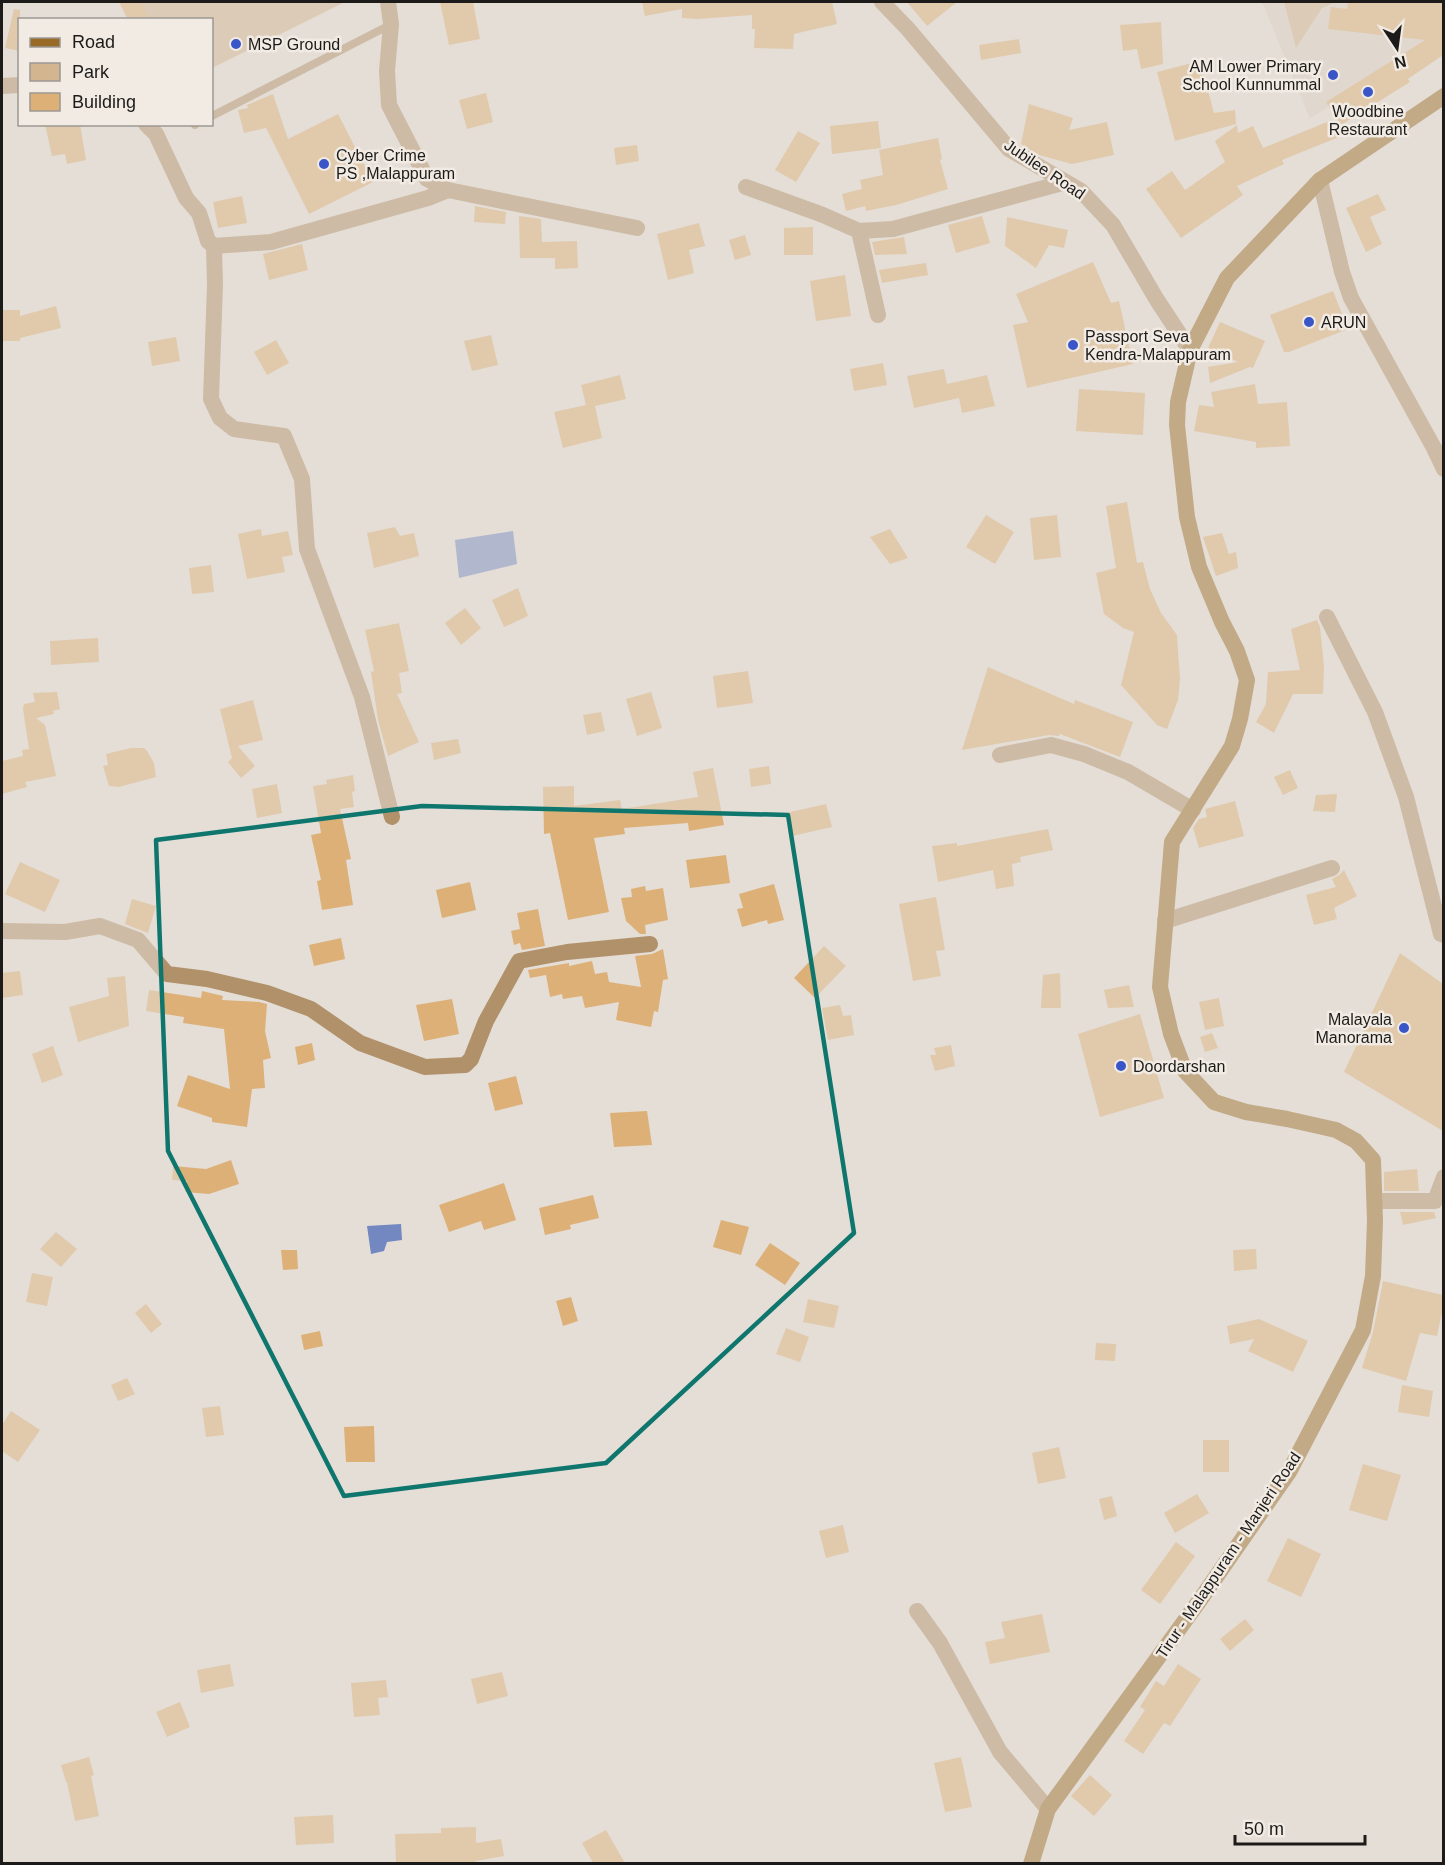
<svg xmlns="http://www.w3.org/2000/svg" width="1445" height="1865" viewBox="0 0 1445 1865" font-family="Arial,sans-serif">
<rect width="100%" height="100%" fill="#e4ded7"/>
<path fill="#dbd0c4" d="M1262,2H1438L1436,32L1310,119Z"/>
<path fill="#d3b590" d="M135,2H345L212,68V20L144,19Z
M1284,2H1336L1322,8L1296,48Z"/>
<path fill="#7387c1" d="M513,531L517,564L459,578L455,540Z
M401,1224L402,1240L387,1242L384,1251L371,1254L367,1226Z"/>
<path fill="#ddb078" d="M119,2H141L150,20H128Z
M440,2H473L480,39L449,45Z
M642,2H832L837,24L794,34L793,49L754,48L755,29H752V15L698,19L682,18V9L645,16Z
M907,2H957L927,26Z
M1348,2H1443V55L1408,79L1410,82L1341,125L1326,102L1425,40L1328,29L1331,7L1347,9Z
M14,9L20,10V51L5,48Z
M1161,22L1163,64L1141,69L1137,49L1123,51L1120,25Z
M1019,39L1021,53L981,60L979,45Z
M1200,61L1214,113L1235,110L1236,124L1175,141L1157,72Z
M486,93L493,122L467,129L459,100Z
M273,94L288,139L338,114L373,182L309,214L266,128L244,133L238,110L248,108L247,105Z
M1029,104L1073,118L1069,130L1107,122L1114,155L1072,164L1039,155L1021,144Z
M1332,120L1339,137L1282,160L1284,164L1237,186L1243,195L1181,238L1146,189L1172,171L1185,190L1225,162L1215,141L1237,125L1238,133L1253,126L1263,148Z
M878,121L881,148L832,154L830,126Z
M45,124H80L86,160L67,164L65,154L52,156Z
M798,131L820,143L796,182L775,170Z
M938,138L942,159L940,160L948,189L896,205L866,211L865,206L846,211L842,194L862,189L860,180L883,175L879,150Z
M637,145L639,161L616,165L614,148Z
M1378,194L1386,210L1370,217L1382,244L1366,252L1346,208Z
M242,196L247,223L218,228L213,202Z
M475,206L506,212L505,224L474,222Z
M519,216L541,219L542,242L577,241L578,268L555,269V258H520Z
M982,216L990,243L956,253L948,225Z
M1007,217L1068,230L1064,248L1049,245L1036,268L1005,246Z
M699,223L705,246L689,250L694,273L668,280L657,234Z
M813,227V255H784V228Z
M745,235L751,255L735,260L729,240Z
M904,237L907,254L875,255L872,242Z
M302,244L308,270L269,280L263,254Z
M1093,262L1111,303L1119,301L1133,364L1027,388L1013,325L1028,322L1016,294Z
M926,263L928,275L882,283L879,270Z
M845,275L851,316L816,321L810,281Z
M1333,291L1348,329L1289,352H1284L1270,315Z
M56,306L61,328L20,338V341H2V310H20V316Z
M1220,322L1265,341L1253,368L1250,367L1210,383L1208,367L1238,362L1208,348Z
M491,335L498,365L472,371L464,341Z
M176,337L180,361L152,366L148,342Z
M276,340L289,363L267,375L254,352Z
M883,363L887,385L854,391L850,369Z
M944,369L947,384L987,375L995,406L962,413L959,398L914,408L907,376Z
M620,375L626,399L595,406L602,438L563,448L554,412L586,405L581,385Z
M1255,384L1258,404L1287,402L1290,446L1256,448V442L1194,431L1199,405L1214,407L1211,392Z
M1079,389L1145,393L1143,435L1076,431Z
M1127,502L1137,563L1143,562L1150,589L1161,613L1177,635L1180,679L1178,700L1167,729L1157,725L1121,685L1134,632L1123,628L1104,614L1096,573L1116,568L1106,506Z
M986,515L1014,532L995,564L966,547Z
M1057,515L1061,557L1034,560L1030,518Z
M395,527L400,536L414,533L419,556L374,568L367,533Z
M261,529L262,536L288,531L293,555L282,557L285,572L247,579L238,534Z
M890,529L908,558L890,564L870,537Z
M1222,533L1229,554L1236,552L1238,568L1216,576L1203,537Z
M211,565L214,592L192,594L189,568Z
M518,588L528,616L504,627L492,600Z
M465,608L481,628L461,645L445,623Z
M1317,620L1320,627L1324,666L1323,694H1293L1274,733L1256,722L1266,704L1268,672L1300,670L1291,629Z
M399,623L409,671L399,673L402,693L397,694L419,742L388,756L378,720L371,672L374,671L365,630Z
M98,638L99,662L51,665L50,641Z
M988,667L1074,704L1075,700L1133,722L1120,757L1060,734L1059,736L1049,735L962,750Z
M748,671L753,703L717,708L713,676Z
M57,692L60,709L53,711L54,714L36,718L45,725L56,776L25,782L27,787L2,794V761L23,756L22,750L29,749L23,709L24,704L35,702L33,693Z
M651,692L662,728L637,736L626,699Z
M253,700L263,740L238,746L255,766L241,778L228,762L232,758L220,709Z
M601,712L605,731L587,735L583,715Z
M458,739L461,753L434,760L431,743Z
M131,748H144L147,751L154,763L156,777L119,787L109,786L103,766L108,765L106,754Z
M769,766L771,784L751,787L749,769Z
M713,768L724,825L689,831L688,823L624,828L625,834L594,838L609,912L568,920L550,833L544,834L543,787L574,786V806L620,800L622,809L698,797L693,772Z
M1290,770L1298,788L1283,795L1274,777Z
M353,775L355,791L352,792L354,807L340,809L351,859L346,860L353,905L322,910L317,881L321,880L311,835L321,833L313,786L327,784L326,780Z
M277,784L282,813L257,818L252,789Z
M1337,794L1335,812L1313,811L1316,795Z
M1235,801L1244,836L1199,848L1193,828L1199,819L1207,817L1205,809Z
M826,804L832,827L792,836L786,813Z
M1048,829L1053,850L1020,857L1021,862L1012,864L1014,886L996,889L993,870L938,882L932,846L957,843V846Z
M726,855L730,883L690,888L686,860Z
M20,862L60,880L45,912L5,894Z
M1344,870L1357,896L1334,908L1337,919L1314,925L1306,895L1336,887L1332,879L1339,875Z
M470,882L476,910L442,918L436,890Z
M774,884L784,920L768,924L767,920L742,927L737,909L743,908L739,894Z
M645,886L646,891L663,888L668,920L645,925L646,934H640L626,921L621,898L632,897L631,889Z
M936,897L945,950L936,951L941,976L913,981L899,904Z
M132,899L156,906L148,933L125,924Z
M538,909L545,946L522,950L520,943L514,945L511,931L520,929L517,913Z
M341,938L345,959L314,966L309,945Z
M824,946L846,966L815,998L794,978Z
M663,949L668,979L663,980L658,1012L654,1011L651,1027L616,1020L619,1002L585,1008L582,996L563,999L562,994L550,997L546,975L530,978L528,970L569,963V966L592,961L595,974L607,972L609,982L641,987L635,956L652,954Z
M1400,953L1443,984V1131L1344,1072Z
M20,971L23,995L2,998V973Z
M1060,973L1061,1008H1041L1043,975Z
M125,976L129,1026L78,1042L69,1007L109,996L107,978Z
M1129,985L1134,1007L1108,1008L1104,990Z
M149,990L201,998L202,991L223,996L222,1000L259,1002L267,1004L265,1031L271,1058L263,1060L265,1088L252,1089L247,1127L212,1122V1118L177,1106L188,1075L230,1089L224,1029L183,1023L184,1017L146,1011Z
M1219,998L1224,1026L1205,1030L1199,1002Z
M452,999L459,1034L424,1041L416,1005Z
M840,1005L843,1016L851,1015L854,1035L828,1040L822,1008Z
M1140,1014L1164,1098L1100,1117L1078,1034Z
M1212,1033L1218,1048L1205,1052L1200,1037Z
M312,1043L315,1060L298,1065L295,1047Z
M951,1045L955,1066L935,1071L930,1055H936L934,1048Z
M53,1046L63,1075L42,1083L32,1054Z
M516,1076L523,1104L495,1111L488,1083Z
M647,1111L652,1145L614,1147L610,1113Z
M231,1160L239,1184L209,1194L185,1192L187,1181L172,1180L173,1166L206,1169Z
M1417,1169L1419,1191H1384V1172Z
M504,1183L516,1220L484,1230L481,1221L449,1232L439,1205Z
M593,1195L599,1218L570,1225L571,1229L545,1235L539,1208Z
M1400,1212H1434L1436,1218L1403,1225Z
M721,1220L749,1227L741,1255L713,1247Z
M56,1232L77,1249L61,1267L40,1249Z
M770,1243L800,1263L785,1285L755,1265Z
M1256,1249L1257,1269L1234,1271L1233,1250Z
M281,1250H297L298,1269L283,1270Z
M32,1273L53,1277L47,1306L26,1302Z
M1383,1281L1443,1295V1308L1437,1336L1420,1333L1406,1381L1362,1368L1373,1332Z
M571,1297L578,1321L563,1326L556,1301Z
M808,1299L839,1306L834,1328L803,1322Z
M146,1304L162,1324L151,1333L135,1313Z
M1259,1319L1308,1341L1293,1372L1248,1351L1254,1339L1230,1344L1227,1326Z
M786,1328L809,1337L800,1362L776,1354Z
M320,1331L323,1346L304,1350L301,1335Z
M1096,1343L1116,1344L1115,1361L1095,1360Z
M127,1378L135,1394L118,1401L111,1385Z
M1402,1385L1433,1391L1429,1417L1398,1412Z
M220,1406L224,1435L206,1437L202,1408Z
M11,1411L40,1430L18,1462L2,1451V1425Z
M374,1426L375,1462H346L344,1427Z
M1203,1440H1229V1472H1203Z
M1059,1447L1066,1478L1038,1484L1032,1453Z
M1363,1464L1401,1475L1387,1521L1349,1510Z
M1197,1494L1209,1513L1175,1533L1164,1513Z
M1112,1496L1117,1516L1104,1520L1099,1499Z
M843,1525L849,1552L826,1558L819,1531Z
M1288,1538L1321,1554L1301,1597L1267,1581Z
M1176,1542L1195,1556L1160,1604L1141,1590Z
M1042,1614L1050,1652L990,1664L985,1642L1005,1638L1001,1622Z
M1245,1619L1254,1630L1230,1651L1220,1639Z
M230,1664L234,1686L201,1693L197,1670Z
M1178,1664L1201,1679L1170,1726L1164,1723L1143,1754L1124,1741L1145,1710L1140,1707L1156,1681L1164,1686Z
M502,1672L508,1696L477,1704L471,1679Z
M386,1680L388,1697L378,1698L380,1715L354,1717L351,1683Z
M180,1702L190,1727L167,1737L156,1712Z
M89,1757L94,1775L91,1776L99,1816L75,1821L67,1782H66L61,1765Z
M961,1757L972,1807L945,1812L934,1763Z
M1090,1775L1112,1795L1094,1816L1071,1796Z
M333,1815L334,1843L296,1845L294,1817Z
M476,1827V1843L501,1839L504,1856L476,1861V1863H396L395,1834L441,1833V1828Z
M606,1830L625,1863H593L582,1843Z"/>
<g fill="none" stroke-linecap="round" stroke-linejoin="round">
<path stroke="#b19169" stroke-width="8" d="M212,116L390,25
M195,125V124"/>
<path stroke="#b19169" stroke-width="16" d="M388,2L391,24L387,71L389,105L427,179L448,190L637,228
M882,2L908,29L1009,149L1081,191L1113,225L1157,300L1190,350
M2,86L20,85
M146,124L156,134L186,198L199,213L208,241L214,246L271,242L428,198L448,190
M1320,180L1342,272L1351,298L1434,448L1444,469
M746,187L823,215L859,231L893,229L1066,182
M859,231L878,315
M214,246L215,284L211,399L220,418L234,429L284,436L302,479L307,549L362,697L392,817
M1327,617L1375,712L1406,797L1441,934L1444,935
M1000,755L1051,745L1084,754L1128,772L1193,810
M1165,921L1332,868
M2,931L65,932L100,926L138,940L167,974L207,979L267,993L311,1009L360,1043L425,1067L465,1065L471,1059L486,1021L519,961L567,952L650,944
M1375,1201H1435L1444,1177
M917,1611L940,1643L1000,1752L1048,1809"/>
<path stroke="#996a26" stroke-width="16" d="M1031,1864L1048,1809L1200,1600L1289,1472L1363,1330L1373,1276L1375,1221L1373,1160L1356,1141L1336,1130L1287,1119L1246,1112L1214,1102L1185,1071L1171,1034L1160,987L1172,842L1232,746L1240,719L1247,680L1237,651L1222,622L1199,567L1187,517L1177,425L1178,402L1190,350L1227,278L1320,180L1444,96"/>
</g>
<path d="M0 0H1445V1865H0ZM422,806L788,815L854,1233L606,1463L344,1496L168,1151L156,840Z" fill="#e4ded7" fill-opacity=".55" fill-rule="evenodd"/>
<path fill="none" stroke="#0f766e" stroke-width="4.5" stroke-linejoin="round" d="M422,806L788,815L854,1233L606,1463L344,1496L168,1151L156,840Z"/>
<g fill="#3955c7" stroke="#f1ebe4" stroke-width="2">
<circle cx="236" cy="44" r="6"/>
<circle cx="1333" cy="75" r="6"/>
<circle cx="1368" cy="92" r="6"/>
<circle cx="324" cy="164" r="6"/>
<circle cx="1309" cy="322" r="6"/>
<circle cx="1073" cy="345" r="6"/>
<circle cx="1404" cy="1028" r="6"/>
<circle cx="1121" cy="1066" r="6"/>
</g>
<g text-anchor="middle" stroke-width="5" stroke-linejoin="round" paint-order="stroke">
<g font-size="16" fill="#1d1b19" stroke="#f1ebe4" text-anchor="start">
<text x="248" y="50">MSP Ground</text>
<text x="1321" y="72" text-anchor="end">AM Lower Primary<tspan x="1321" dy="18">School Kunnummal</tspan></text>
<text x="1368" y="117" text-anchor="middle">Woodbine<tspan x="1368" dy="18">Restaurant</tspan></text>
<text x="336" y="161">Cyber Crime<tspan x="336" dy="18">PS ,Malappuram</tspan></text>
<text x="1321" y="328">ARUN</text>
<text x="1085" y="342">Passport Seva<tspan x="1085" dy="18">Kendra-Malappuram</tspan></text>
<text x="1392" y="1025" text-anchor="end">Malayala<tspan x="1392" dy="18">Manorama</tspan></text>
<text x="1133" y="1072">Doordarshan</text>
</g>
<g font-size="16" fill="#1d1b19" stroke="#f1ebe4">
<text transform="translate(1045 169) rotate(34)" y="6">Jubilee Road</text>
<text transform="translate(1228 1555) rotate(-56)" y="6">Tirur - Malappuram - Manjeri Road</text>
</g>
</g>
<rect width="1445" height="1865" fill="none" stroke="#1d1b19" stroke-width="6"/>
<rect x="18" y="18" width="195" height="108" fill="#f1ebe4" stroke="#9c9893" stroke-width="1.5"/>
<rect x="30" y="38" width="30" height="9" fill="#996a26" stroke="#9c9893" stroke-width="1.5"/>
<text x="72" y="48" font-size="18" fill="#1d1b19">Road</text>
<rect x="30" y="63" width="30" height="18" fill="#d3b590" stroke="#9c9893" stroke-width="1.5"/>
<text x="72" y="78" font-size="18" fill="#1d1b19">Park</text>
<rect x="30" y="93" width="30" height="18" fill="#ddb078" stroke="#9c9893" stroke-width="1.5"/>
<text x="72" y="108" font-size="18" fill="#1d1b19">Building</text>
<g transform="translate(1397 48) rotate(167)" stroke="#f1ebe4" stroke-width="4.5" paint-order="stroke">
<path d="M0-4.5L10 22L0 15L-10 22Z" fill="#1d1b19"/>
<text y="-9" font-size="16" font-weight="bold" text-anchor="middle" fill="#1d1b19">N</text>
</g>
<path d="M1235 1835v9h130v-9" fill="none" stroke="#1d1b19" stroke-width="3"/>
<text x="1244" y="1835" font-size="18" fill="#1d1b19" stroke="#f1ebe4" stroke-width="4.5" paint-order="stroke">50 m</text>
</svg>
